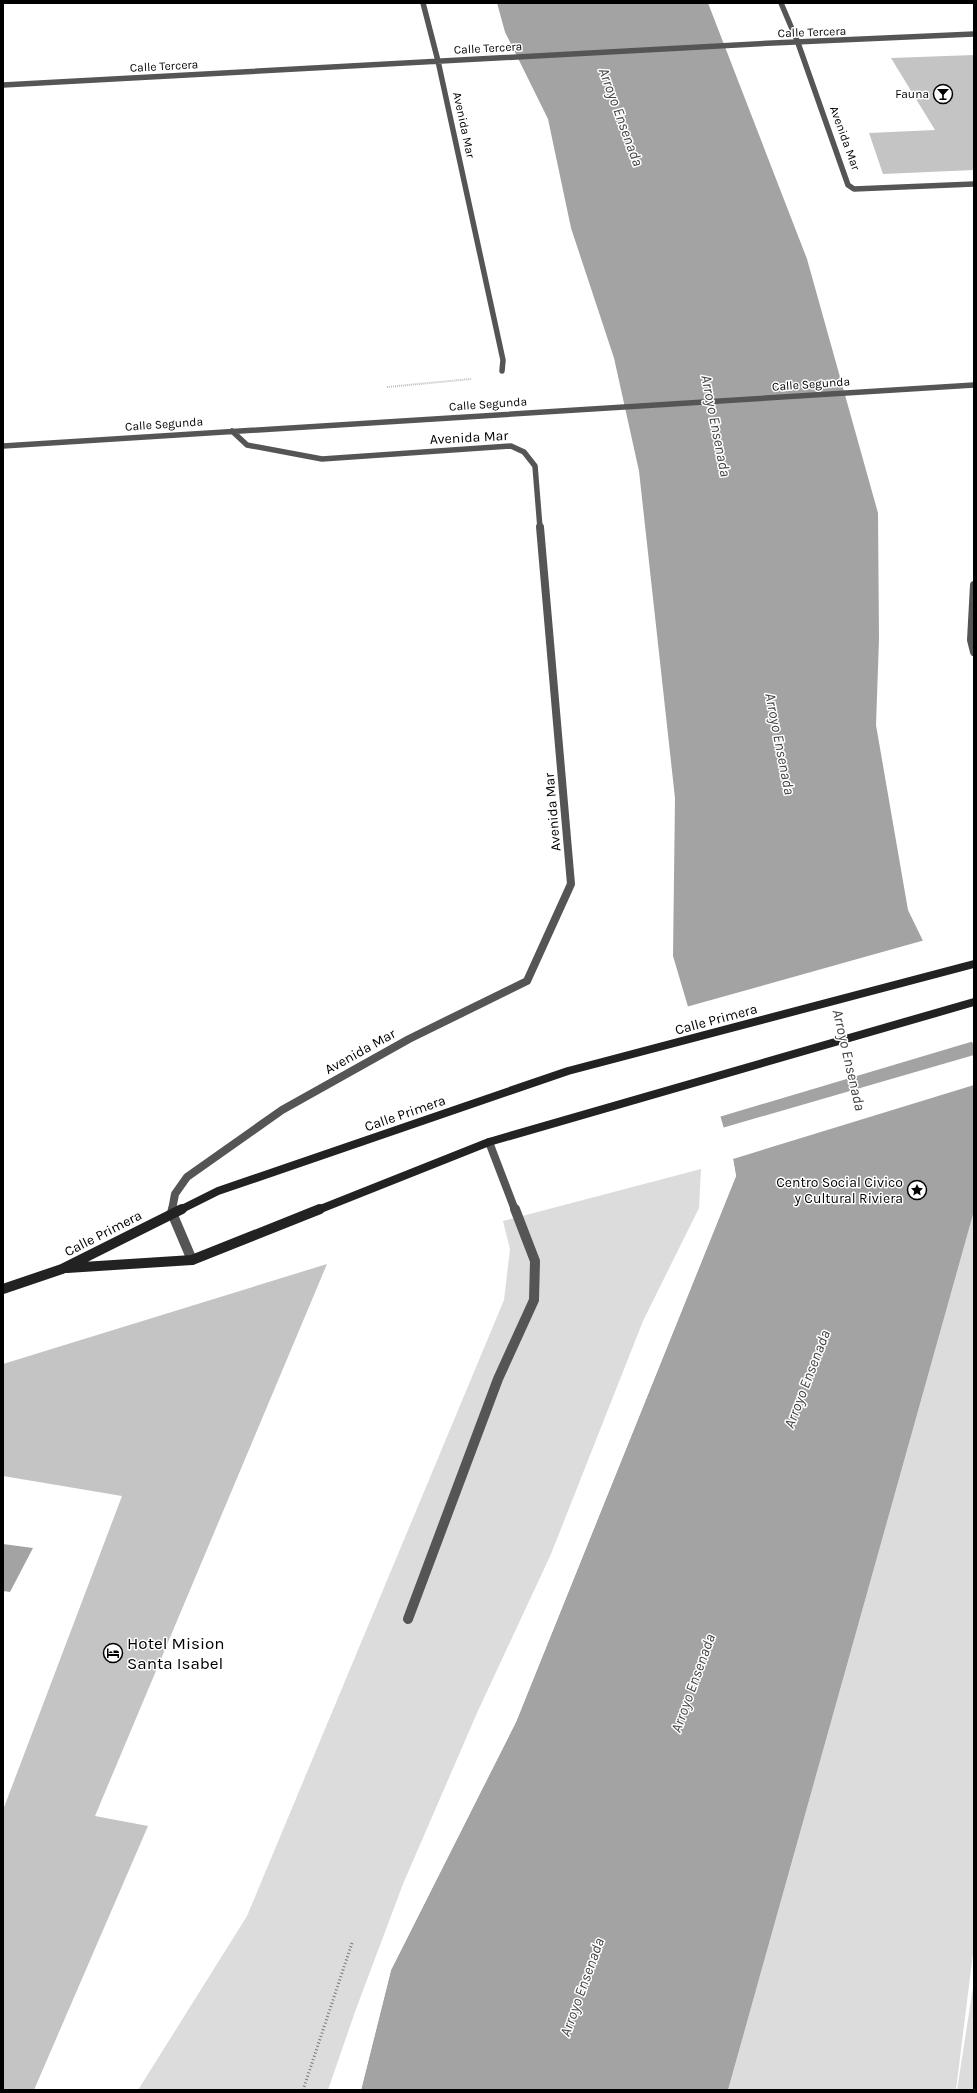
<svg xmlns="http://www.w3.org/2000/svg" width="977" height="2093" viewBox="0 0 977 2093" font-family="Karla,sans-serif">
<rect width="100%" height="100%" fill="#fff"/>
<path fill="#dcdcdc" d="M701,1169L699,1208L643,1321L551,1554L477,1713L403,1884L356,2009L328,2090H138L247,1916L504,1300L510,1249L503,1221Z
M974,1211V1945L956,2090H728Z
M974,1981V2090H957Z"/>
<path fill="#a3a3a3" d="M497,3H708L807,259L878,513L879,639L876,725L908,910L974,1046V1211L728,2090H361L391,1970L516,1722L736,1176L733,1159L673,956L675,798L639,471L614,358L571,228L548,119L505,32Z
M3,1544L33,1548L10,1592L3,1591Z"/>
<path fill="#fff" d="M925,940L974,1041L719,1117L686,1007Z
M974,1055V1085L733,1159L736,1176L516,1722L391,1970L361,2090H359L389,1970L515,1721L734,1176L722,1128Z"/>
<path fill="#c4c4c4" d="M974,55V170L883,174L869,133L935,130L891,58Z
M327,1264L95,1816L148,1826L34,2090H3V1810L122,1496L3,1476V1364Z"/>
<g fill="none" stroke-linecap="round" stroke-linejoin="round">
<path stroke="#777" stroke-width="2" stroke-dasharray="0.5 1.5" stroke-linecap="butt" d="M387,387L471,379"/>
<path stroke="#777" stroke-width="3" stroke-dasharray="1 2.5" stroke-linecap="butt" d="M303,2090L352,1943"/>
<path stroke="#555" stroke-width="8" d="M489,1142L515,1210"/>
<path stroke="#555" stroke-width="10" d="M408,1619L498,1379L534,1300L535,1261L515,1209"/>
<path stroke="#555" stroke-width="5.5" d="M423,3L438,61L503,360L502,371
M781,3L798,43L848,185L854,189L974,184
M3,85L773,43L974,34
M232,431L247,445L322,459L511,446L524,452L535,466L540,528
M3,446L974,385"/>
<path stroke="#555" stroke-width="8" d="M974,585L971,640L974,652
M172,1210L175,1194L187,1177L282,1110L409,1039L527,981L571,884L540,527"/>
<path stroke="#555" stroke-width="10" d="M173,1209L172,1213L192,1260"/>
<path stroke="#222" stroke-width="8" d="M180,1210L218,1191L568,1071L974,964
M318,1210L489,1142L974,1002"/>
<path stroke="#222" stroke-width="10" d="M67,1268L192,1260L320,1209
M3,1289L62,1269L182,1209"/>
</g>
<defs>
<g id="bar-ring" transform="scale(1)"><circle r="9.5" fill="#fff" stroke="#000" stroke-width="1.5"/><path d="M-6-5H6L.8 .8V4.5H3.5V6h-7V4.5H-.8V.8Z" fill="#000"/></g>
<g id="sight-ring" transform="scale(1)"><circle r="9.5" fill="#fff" stroke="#000" stroke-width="1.5"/><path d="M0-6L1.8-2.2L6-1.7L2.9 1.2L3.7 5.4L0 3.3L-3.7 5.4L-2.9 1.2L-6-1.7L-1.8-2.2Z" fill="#000"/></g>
<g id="hotel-ring" transform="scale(1)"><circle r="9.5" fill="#fff" stroke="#000" stroke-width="1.5"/><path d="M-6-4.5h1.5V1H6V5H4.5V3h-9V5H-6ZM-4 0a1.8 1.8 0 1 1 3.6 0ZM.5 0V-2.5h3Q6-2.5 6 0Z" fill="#000"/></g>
</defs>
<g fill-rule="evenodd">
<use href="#bar-ring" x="943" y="94"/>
<use href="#sight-ring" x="917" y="1190"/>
<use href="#hotel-ring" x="113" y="1653"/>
</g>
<g text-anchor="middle" stroke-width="3" stroke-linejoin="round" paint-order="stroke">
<g font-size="12" fill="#000" stroke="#fff">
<text transform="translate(812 32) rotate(-2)" y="4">Calle Tercera</text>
<text transform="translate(488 48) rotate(-3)" y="4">Calle Tercera</text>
<text transform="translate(164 66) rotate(-3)" y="4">Calle Tercera</text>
<text transform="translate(464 125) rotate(78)" y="4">Avenida Mar</text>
<text transform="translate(845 138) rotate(70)" y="4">Avenida Mar</text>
<text transform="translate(811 384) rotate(-4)" y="4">Calle Segunda</text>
<text transform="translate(488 404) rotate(-4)" y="4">Calle Segunda</text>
<text transform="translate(164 424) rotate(-4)" y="4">Calle Segunda</text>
</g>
<g font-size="12" fill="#000" stroke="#fff" text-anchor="end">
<text x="929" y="98">Fauna</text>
</g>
<g font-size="14" fill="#000" stroke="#fff">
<text transform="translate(469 437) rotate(-3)" y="5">Avenida Mar</text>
<text transform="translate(552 812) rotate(-95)" y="5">Avenida Mar</text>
<text transform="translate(716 1019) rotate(-15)" y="5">Calle Primera</text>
<text transform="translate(360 1051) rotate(-29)" y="5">Avenida Mar</text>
<text transform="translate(405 1113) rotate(-19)" y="5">Calle Primera</text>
<text transform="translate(103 1233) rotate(-27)" y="5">Calle Primera</text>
</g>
<g font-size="14" fill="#000" stroke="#fff" text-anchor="end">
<text x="903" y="1187">Centro Social Civico<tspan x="903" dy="16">y Cultural Riviera</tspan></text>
</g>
<g font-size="15" font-style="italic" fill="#444" stroke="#fff">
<text transform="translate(621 117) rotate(70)" y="5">Arroyo Ensenada</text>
<text transform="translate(716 426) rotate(79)" y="5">Arroyo Ensenada</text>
<text transform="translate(780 744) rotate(79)" y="5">Arroyo Ensenada</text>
<text transform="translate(849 1060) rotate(77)" y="5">Arroyo Ensenada</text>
<text transform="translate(807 1379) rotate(-69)" y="5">Arroyo Ensenada</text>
<text transform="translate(693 1683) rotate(-70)" y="5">Arroyo Ensenada</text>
<text transform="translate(582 1987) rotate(-70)" y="5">Arroyo Ensenada</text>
</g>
<g font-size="17" fill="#000" stroke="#fff" text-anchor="start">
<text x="127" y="1649">Hotel Mision<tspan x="127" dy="20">Santa Isabel</tspan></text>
</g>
</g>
<rect width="977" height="2093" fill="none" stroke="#000000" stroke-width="8"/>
</svg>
